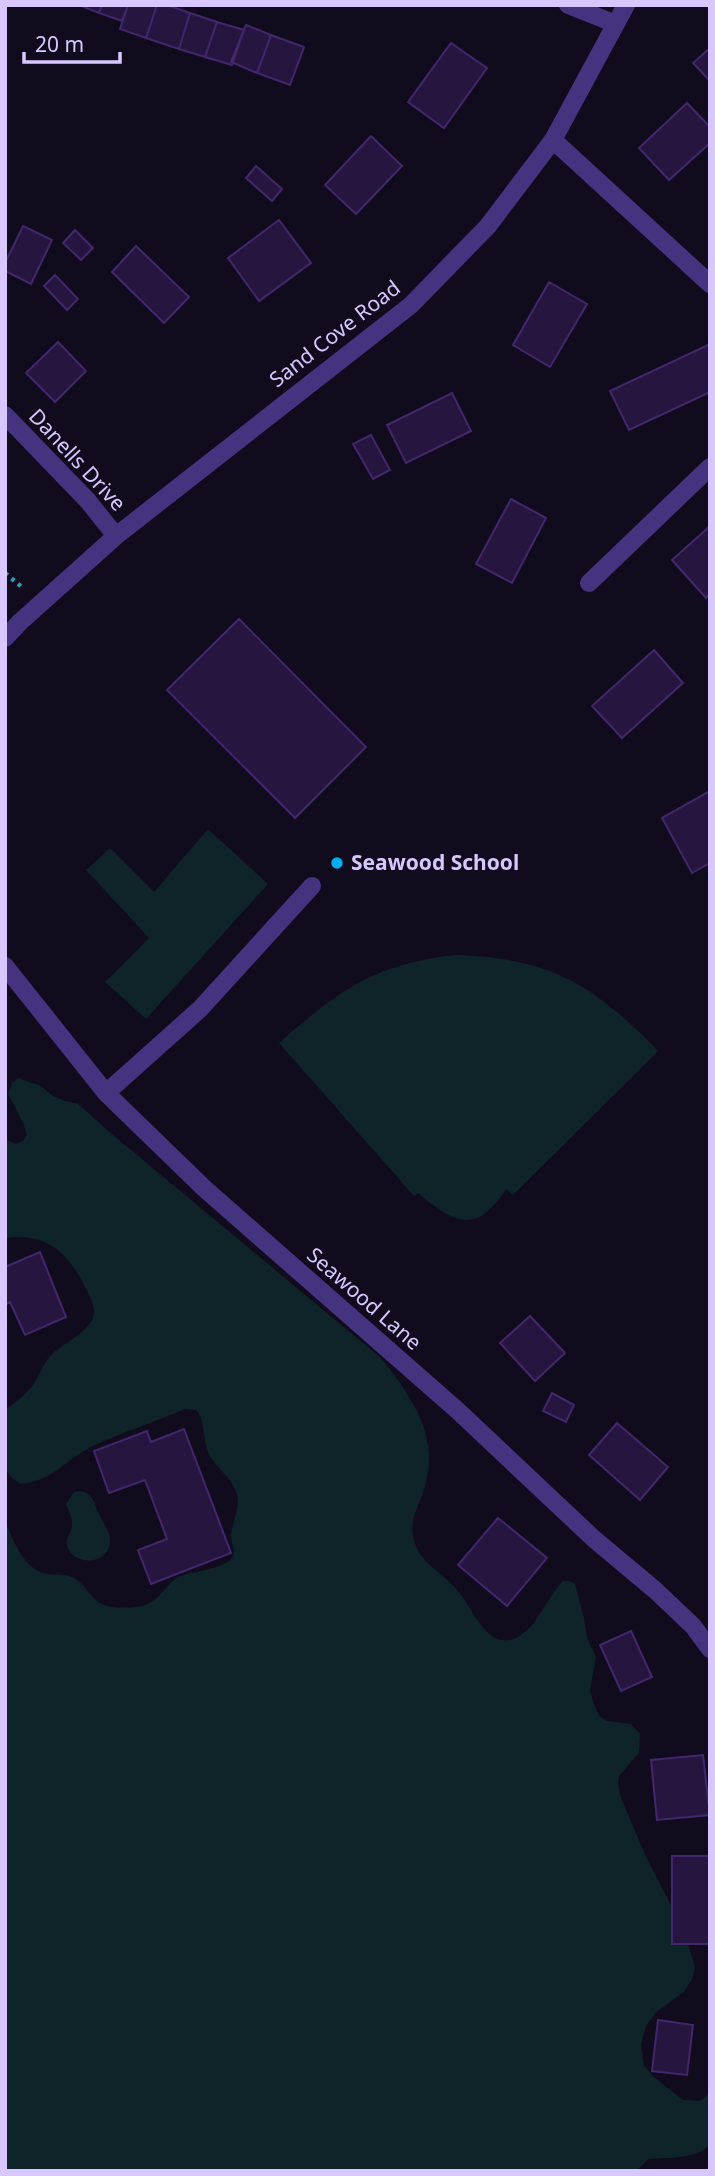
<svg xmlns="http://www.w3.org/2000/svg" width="715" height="2176" viewBox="0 0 715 2176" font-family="'Noto Sans',sans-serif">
<rect width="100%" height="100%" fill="#110b1e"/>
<path fill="#0e2428" d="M208,829L268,884L146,1019L105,982L149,938L86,870L110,848L154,892Z
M455,955C551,958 593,984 658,1051L513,1195L506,1189C476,1236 454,1223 418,1193L414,1196L279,1043C338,991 374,964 455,955Z
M18,1078L41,1086L53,1096L65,1101L78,1104L113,1135L381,1358C412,1397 441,1438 424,1489C419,1507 408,1521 414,1540C420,1565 444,1572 459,1592C468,1604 481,1630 495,1638C501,1641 510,1641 516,1638C539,1626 546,1598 563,1581H569L575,1584L584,1618L587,1638L596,1657L590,1691L595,1707L599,1716L607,1721L631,1724L640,1734L639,1753L619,1776L618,1784L621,1798L647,1859L682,1926L695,1967L692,1979L684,1992L656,2012L646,2026L641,2044L644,2066L654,2077L683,2100L700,2101L710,2093V2145C692,2160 670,2157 648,2159L636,2171H5V1521C13,1540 24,1570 47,1574C57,1575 68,1573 77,1580C86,1586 91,1598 100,1603C111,1609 130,1608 142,1606C161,1601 165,1584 179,1577C195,1570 216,1571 230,1560C238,1554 231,1544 231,1536C232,1520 243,1504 235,1489C230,1478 219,1469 212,1459C201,1443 207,1422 196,1410L185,1409C155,1422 122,1432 93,1446C66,1459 53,1481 21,1484L12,1478L5,1469V1410C15,1402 26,1395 33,1385C41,1374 43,1362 53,1353C64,1344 88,1331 93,1318C97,1308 89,1296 85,1287C68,1253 47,1232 5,1238V1139L15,1144L23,1141L27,1135L23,1123L8,1094L12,1083Z
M80,1491C91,1493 94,1500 97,1510C101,1520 110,1529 110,1540C111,1564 75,1568 67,1546C65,1538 72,1532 72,1525C73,1518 68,1510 66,1504L74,1492Z"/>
<path fill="#26163f" stroke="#42276d" stroke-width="2" d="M79,5H102L99,13Z
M102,5H128L122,21L99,13Z
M128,5H157L146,38L120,29Z
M157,5H167L190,13L179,49L146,38Z
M190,13L217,22L205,57L179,49Z
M217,22L244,30L232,65L205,57Z
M246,25L271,35L257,73L231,62Z
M271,35L304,47L290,85L257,73Z
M451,43L487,68L444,128L408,102Z
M710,48V81L693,63Z
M687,103L710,127V143L669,180L639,148Z
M371,136L402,166L356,214L325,185Z
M256,166L282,189L272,201L246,178Z
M279,220L311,263L259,301L228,258Z
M23,226L52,240L31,284L5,271V263Z
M75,230L93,248L81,260L63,243Z
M136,246L189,297L164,323L112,272Z
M55,275L78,299L67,310L44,286Z
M549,282L587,304L550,367L513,345Z
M58,342L86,371L55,402L26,373Z
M710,344V392L629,430L610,391Z
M452,393L471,431L406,463L387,425Z
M371,435L390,470L373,479L353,444Z
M511,499L546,518L512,583L476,564Z
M710,526V594L706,598L672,560Z
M239,619L366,747L295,818L167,690Z
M654,650L683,683L622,738L592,706Z
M710,791V863L692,873L662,818Z
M40,1252L66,1317L25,1335L10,1302L5,1305V1267Z
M530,1316L565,1353L535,1381L500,1343Z
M552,1393L574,1405L566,1422L543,1411Z
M617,1423L668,1467L640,1500L589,1455Z
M184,1429L231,1553L151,1584L138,1550L167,1539L145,1480L109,1493L94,1451L147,1431L151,1442Z
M498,1518L547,1558L507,1606L458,1565Z
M631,1631L652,1677L621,1691L600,1645Z
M703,1755L710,1815L657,1820L651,1760Z
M672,1856H710V1944H672Z
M658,2020L693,2025L687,2075L652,2071Z"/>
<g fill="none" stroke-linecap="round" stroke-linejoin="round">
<path stroke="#27a1b3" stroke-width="4.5" stroke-dasharray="3.5 5" stroke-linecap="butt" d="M5,573L23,588"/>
<path stroke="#44337f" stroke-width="18" d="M568,5L616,24
M553,140L710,284
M5,415L88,501L116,536
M589,583L710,467
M5,638L20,622L116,536L411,305L488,226L553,140L626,5
M5,966L106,1093L205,1189L457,1410L594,1539L655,1590L693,1626L710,1649
M106,1093L200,1009L312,886"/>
</g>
<circle fill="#00acf2" stroke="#110b1e" stroke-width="2.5" cx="337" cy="863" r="7"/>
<g text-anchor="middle" stroke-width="5" stroke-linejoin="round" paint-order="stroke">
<g font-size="21" fill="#d8c7ff" stroke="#110b1e">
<text transform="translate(335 334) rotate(-38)" y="7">Sand Cove Road</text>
<text transform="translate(77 460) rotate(47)" y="7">Danells Drive</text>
<text transform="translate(364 1299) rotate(41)" y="7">Seawood Lane</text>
</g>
<g font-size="21" font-weight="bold" fill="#d8c7ff" stroke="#110b1e" text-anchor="start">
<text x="351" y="870">Seawood School</text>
</g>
</g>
<rect width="715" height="2176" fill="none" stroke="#d8c7ff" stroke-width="14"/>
<path d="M24 52v10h96v-10" fill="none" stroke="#d8c7ff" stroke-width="3.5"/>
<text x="35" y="52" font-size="21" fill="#d8c7ff" stroke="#110b1e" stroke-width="5" paint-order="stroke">20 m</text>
</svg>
